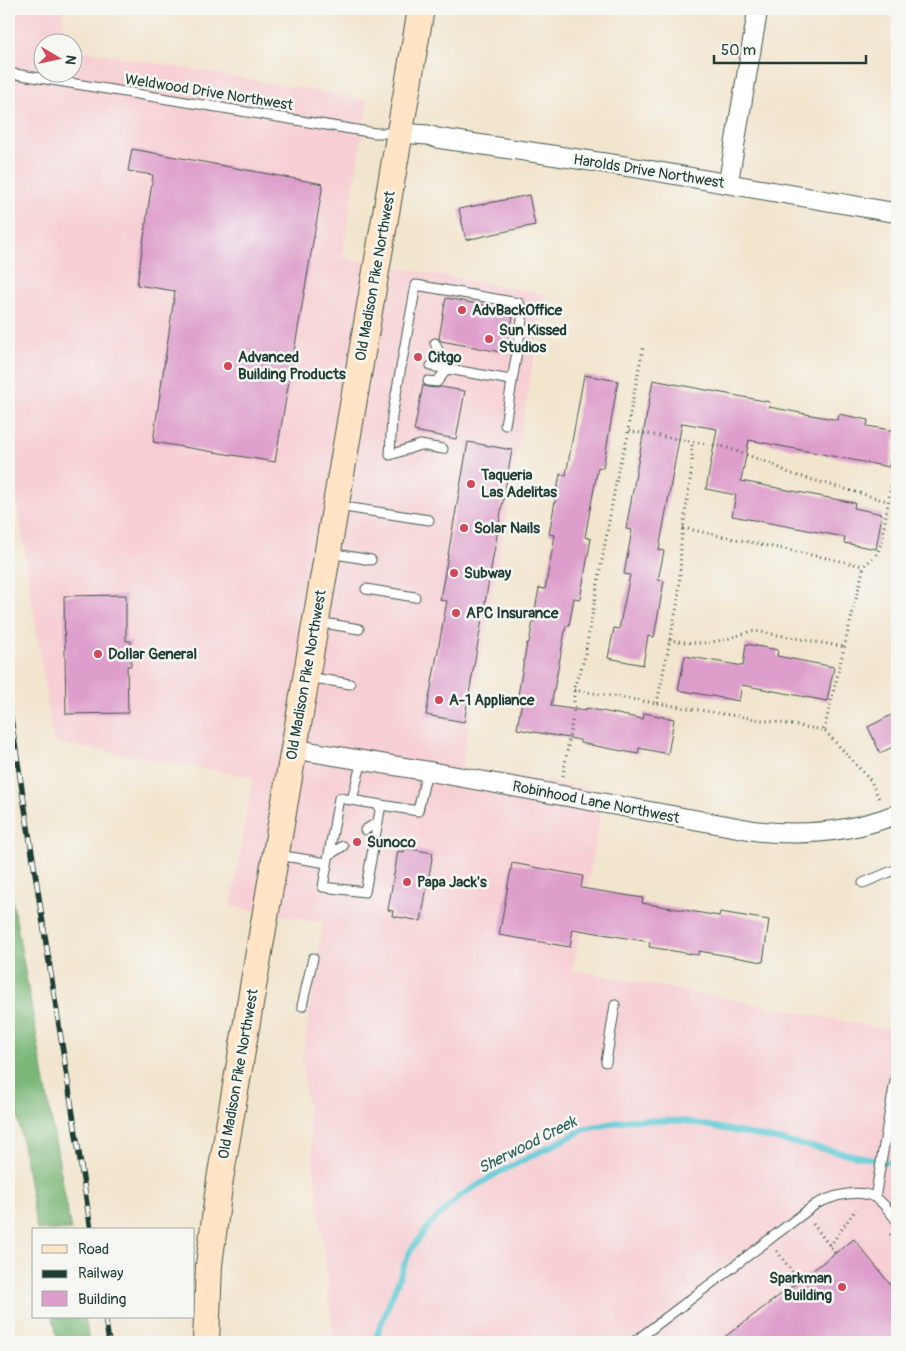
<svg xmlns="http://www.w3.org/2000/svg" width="906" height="1351" viewBox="0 0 906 1351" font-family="Pangolin,sans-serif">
<rect width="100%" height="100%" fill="#f6f6f2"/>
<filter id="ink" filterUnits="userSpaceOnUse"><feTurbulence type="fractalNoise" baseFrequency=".02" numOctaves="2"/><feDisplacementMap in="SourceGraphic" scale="10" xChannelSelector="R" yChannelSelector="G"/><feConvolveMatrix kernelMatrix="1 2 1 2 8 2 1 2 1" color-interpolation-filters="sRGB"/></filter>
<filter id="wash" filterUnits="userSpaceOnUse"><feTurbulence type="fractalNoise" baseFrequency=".0096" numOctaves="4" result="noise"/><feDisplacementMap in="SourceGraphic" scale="20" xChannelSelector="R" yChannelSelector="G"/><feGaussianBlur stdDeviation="1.12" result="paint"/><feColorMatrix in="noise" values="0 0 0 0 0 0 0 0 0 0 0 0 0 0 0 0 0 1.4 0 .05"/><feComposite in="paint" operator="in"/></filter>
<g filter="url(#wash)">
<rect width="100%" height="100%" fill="#f2e5ce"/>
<path fill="#f7cfd4" d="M9,9H62L66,42H42V72H72L73,49L368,100L342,258L545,294L462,767L604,791L573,970L897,1031V1342H334L302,1058L323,923L231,906L253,777L53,742L9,444Z"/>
<path fill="#7ab778" stroke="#4c7a56" d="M9,881L71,1230H37L9,1063Z
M53,1317H85L89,1342H58Z"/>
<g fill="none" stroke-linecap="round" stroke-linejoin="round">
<path stroke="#5ecad6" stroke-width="6" d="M374,1342L410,1251L431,1223L460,1196L496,1174L585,1129L629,1120L685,1121L897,1164"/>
</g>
<g id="blocks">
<path fill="#de9ecc" d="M132,149L323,184L275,462L153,442L175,291L137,285L153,175L128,171Z
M529,195L535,225L466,240L459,209Z
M446,298L514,311L506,353L441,341L439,338Z
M584,375L618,381L603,468L598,467L585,537L591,539L580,599L574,598L569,626H566L551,706L586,711V708L643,719L644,713L674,719L668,754L639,748L638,754L580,743V740L517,729L522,701H517L527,643H529L539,588L545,589L555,535L549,534L560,474L566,475Z
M653,380L770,402L769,407L838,420L839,414L868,420L867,426L896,431L889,467L749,440L741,481L855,503L854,508L882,514L876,549L844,543L845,537L732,516L736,495L706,489L717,429L682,423L659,550L664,551L658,580L664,581L654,637L648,636L643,665L608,658L614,628L619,629L630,575L624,574L632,530L626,529Z
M423,385L427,387L437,388L441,387L465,391L456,439L414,431Z
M468,442L512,450L464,722L426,715L447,601L440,600Z
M126,595V641H131V666H127L128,713L66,714L64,596Z
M746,644L778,650L777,656L834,667L827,701L742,685L739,701L678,690L685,656L743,666Z
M897,712V745L880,753L868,727Z
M405,848L433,853L421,921L392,916L393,911L388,910L398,851L404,852Z
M512,863L583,876L581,888L643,898L642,903L719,916L720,912L769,920L763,962L699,951L698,955L649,947L650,942L573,929L570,947L499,935Z
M854,1239L897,1293V1342H718Z"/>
</g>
</g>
<g filter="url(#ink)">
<use href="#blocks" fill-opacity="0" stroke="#3f564b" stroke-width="1"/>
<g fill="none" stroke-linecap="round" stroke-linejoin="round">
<g stroke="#3f564b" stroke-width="11">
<path id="service" d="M15,74L375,133H397
M431,366L511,380
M428,381L437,382L447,369L435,343
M443,449L420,445L390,455L392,416L416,285L519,303L523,314L505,425
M338,506L429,520
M330,553L371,560
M366,589L415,597
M318,622L359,629
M308,677L350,684
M352,800L362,760
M381,805L365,892L323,887L339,798L418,811L427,771
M365,830L378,822
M278,855L327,863
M329,855L343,846
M863,883L897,869
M302,1006L313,958
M606,1062L615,1005
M875,1198L897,1069
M634,1342L816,1204C833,1196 858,1188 876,1198C885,1204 891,1213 897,1221"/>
</g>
<g stroke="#3f564b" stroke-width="21">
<path id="minor" d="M400,133L428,135L437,138L631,167L897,213
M728,184L758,9
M294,749L427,771L757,831C805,836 852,832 897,814"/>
</g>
<g stroke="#3f564b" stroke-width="28">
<path id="secondary" d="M206,1342L209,1265L220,1179L421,9"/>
</g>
<path stroke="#3f564b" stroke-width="3" stroke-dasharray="1 4" stroke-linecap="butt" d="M629,431L725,447L772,464L789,473L887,501
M683,528L864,566
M669,640C685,642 701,645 717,641C730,639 742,633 755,631L845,647
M574,690L824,730L871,781L880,801
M657,703L678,601L680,577L681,543L692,467V442
M824,730L864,566L876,555L881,544L897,451
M563,776L574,709V687L584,660L619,466L628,436L629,419L643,348
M813,1224L835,1253
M890,1234L897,1243
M830,1246L856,1209
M777,1251L799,1281"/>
<use href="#service" stroke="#fff" stroke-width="9"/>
<use href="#minor" stroke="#fff" stroke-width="19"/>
<use href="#secondary" stroke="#ffe4c6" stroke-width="26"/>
<g stroke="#1f3d34" stroke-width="5.5">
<path id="rail" d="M9,706L91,1230
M105,1317L109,1342"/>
</g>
<use href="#rail" stroke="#f6f6f2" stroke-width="4" stroke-dasharray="11" stroke-linecap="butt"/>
</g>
</g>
<g fill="#d1495b" stroke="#f6f6f2" stroke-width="2">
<circle cx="462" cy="310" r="5"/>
<circle cx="489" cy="339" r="5"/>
<circle cx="418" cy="357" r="5"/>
<circle cx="228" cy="366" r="5"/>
<circle cx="471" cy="484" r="5"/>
<circle cx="464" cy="528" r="5"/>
<circle cx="454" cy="573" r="5"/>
<circle cx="456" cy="613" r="5"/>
<circle cx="98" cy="654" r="5"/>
<circle cx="439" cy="700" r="5"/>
<circle cx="357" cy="842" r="5"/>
<circle cx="407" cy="882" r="5"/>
<circle cx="842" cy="1287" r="5"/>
</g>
<g text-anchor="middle" stroke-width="5" stroke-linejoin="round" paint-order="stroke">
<g font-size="15" fill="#1f3d34" stroke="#f6f6f2">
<text transform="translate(209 92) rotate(9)" y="5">Weldwood Drive Northwest</text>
<text transform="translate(649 171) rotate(9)" y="5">Harolds Drive Northwest</text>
<text transform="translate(375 276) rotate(-80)" y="5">Old Madison Pike Northwest</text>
<text transform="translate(306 675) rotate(-80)" y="5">Old Madison Pike Northwest</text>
<text transform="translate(596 802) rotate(11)" y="5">Robinhood Lane Northwest</text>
<text transform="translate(238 1074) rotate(-80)" y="5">Old Madison Pike Northwest</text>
</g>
<g font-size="15" font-weight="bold" fill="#1f3d34" stroke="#f6f6f2" text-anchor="start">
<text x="472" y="315">AdvBackOffice</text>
<text x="499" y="335">Sun Kissed<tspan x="499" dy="17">Studios</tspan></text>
<text x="238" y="362">Advanced<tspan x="238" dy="17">Building Products</tspan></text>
<text x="428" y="362">Citgo</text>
<text x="481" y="480">Taqueria<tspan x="481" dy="17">Las Adelitas</tspan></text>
<text x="474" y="533">Solar Nails</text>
<text x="464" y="578">Subway</text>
<text x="466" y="618">APC Insurance</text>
<text x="108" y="659">Dollar General</text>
<text x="449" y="705">A-1 Appliance</text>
<text x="367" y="847">Sunoco</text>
<text x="417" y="887">Papa Jack's</text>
<text x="832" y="1283" text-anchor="end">Sparkman<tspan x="832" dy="17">Building</tspan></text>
</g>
<g font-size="16" font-style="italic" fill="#2f605c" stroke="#f6f6f2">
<text transform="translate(527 1144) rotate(-27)" y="6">Sherwood Creek</text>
</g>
</g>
<rect width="906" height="1351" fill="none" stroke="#f6f6f2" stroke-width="30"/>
<rect x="32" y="1228" width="162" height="90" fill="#f6f6f2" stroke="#a0aca6"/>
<rect x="42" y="1245" width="25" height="8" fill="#ffe4c6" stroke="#a0aca6"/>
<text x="78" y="1254" font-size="15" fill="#1f3d34">Road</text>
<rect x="42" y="1270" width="25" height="8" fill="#1f3d34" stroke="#a0aca6"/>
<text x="78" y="1278" font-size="15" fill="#1f3d34">Railway</text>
<rect x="42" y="1291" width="25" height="15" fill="#de9ecc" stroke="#a0aca6"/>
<text x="78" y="1304" font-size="15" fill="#1f3d34">Building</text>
<g transform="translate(58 58) rotate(99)"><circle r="24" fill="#f6f6f2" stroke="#a0aca6"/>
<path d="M0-4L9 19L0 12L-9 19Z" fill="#d1495b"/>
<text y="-8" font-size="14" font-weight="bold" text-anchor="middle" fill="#1f3d34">N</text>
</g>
<path d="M714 55v8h152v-8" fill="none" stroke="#1f3d34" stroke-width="2.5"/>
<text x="721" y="55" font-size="15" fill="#1f3d34" stroke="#f6f6f2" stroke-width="4" paint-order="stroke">50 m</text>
</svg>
